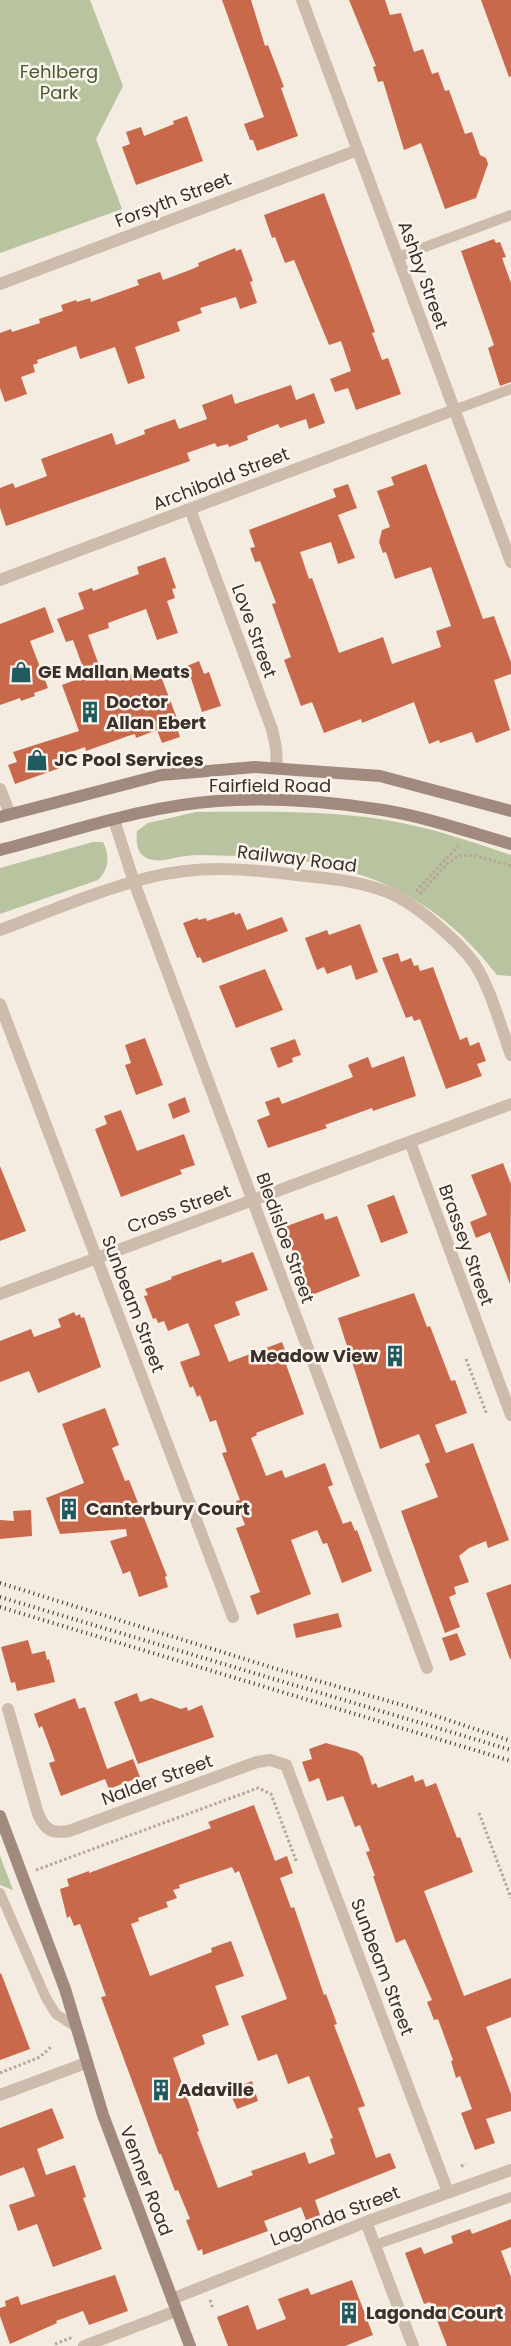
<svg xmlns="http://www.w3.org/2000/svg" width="511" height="2346" viewBox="0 0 511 2346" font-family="Poppins,sans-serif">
<rect width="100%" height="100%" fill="#f4ebe1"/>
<path fill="#b8c4a0" d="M0,0H90L123,86L96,139L122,209L0,253Z
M196,812C260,812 323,810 386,820C429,827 470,841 511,855V976L497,975C430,887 344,857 236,856C220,856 202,854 186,856C174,857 162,863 149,859C136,855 136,842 137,831L148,823Z
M93,842H103C110,856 109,869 98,880L0,914V868Z
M0,1856L13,1890L0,1885Z"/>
<path fill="#c8694b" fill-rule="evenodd" d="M222,0H251L265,46L268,45L284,87L281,88L298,136L257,151L253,140H250L244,124L264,117Z
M349,0H385L390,15L401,13L414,52L423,49L432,74L438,72L445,91L449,90L465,134L472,132L480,155L486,158L488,164L476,198L445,209L421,143L404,150L383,81L378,82L373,67L376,66Z
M481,0H511V76L509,77Z
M187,116L203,161L136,185L122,147L130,144L126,132L141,127L144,136L174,124L173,121Z
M324,193L375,332L372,333L382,360L388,358L401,394L356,410L348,388L335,392L330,379L351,371L341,341L329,345L294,260L285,263L275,237L272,238L264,215Z
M494,239L496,243L500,242L506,257L502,258L511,283V382L500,386L488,348L494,345L461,251Z
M235,248L236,251L241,249L253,281L250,282L257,303L240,309L236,297L200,308L202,313L177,322L180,331L135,347L145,378L128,384L115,347L80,359L76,346L37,360L38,363L33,365L35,372L21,377L27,394L5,402L0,388V333L11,329L12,332L40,323L39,319L63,311L61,305L76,300L77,302L90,298L91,302L139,285L137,280L160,272L163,280L190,270L199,266L198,263Z
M291,385L296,400L314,393L325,423L309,429L306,419L280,428L278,424L247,436L248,440L229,447L228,444L217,447L215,443L187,453L190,461L6,526L0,508V488L13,483L15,488L47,476L41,459L112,433L116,445L145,434L144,430L175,419L179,429L207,419L202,405L232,394L235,404Z
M426,464L483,619L494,616L511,662V674L494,680L510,730L476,743L472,732L440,743L439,740L429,744L414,702L362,723L361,719L324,733L312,702L301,706L284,660L291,657L272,604L276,603L260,561L255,562L250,548L255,547L249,530L336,497L333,489L348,484L357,508L338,515L355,558L338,564L331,542L300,552L309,579L312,578L339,653L383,637L392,664L441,647L436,631L451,626L431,567L395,579L386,552L383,553L379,542L382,530L390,527L377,491L394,485L391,477Z
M165,557L176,588L172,589L175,598L167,601L178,633L157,640L146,609L108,623L109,628L88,635L104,679L128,670L130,675L157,666L178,721L175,722L180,737L162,743L157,730L136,738L135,734L128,736L86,751L85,747L57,757L60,768L15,784L8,765L17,762L13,752L79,731L62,685L86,676L73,640L66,642L57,619L84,609L78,593L92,588L93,591L139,574L137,567Z
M45,607L54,632L30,641L48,688L34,693L35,696L21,701L20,698L0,705V624Z
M199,661L204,674L209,672L221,706L202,712L187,666Z
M234,912L235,915L240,913L247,930L282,917L288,931L203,963L200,957L197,958L183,923L197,918L199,920L206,918L207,921Z
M360,924L378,972L356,980L351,965L327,974L324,967L317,970L305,938L327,930L329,935Z
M398,953L401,962L411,958L414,966L418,965L420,971L433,967L460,1040L467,1037L470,1046L479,1042L486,1061L477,1064L482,1076L446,1089L420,1019L414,1021L412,1016L406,1018L382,958Z
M265,969L283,1010L236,1028L219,986Z
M145,1038L163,1085L136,1095L125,1065L131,1063L125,1045Z
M295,1039L301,1055L292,1058L293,1062L278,1068L270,1048Z
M404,1056L416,1096L373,1111L372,1108L325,1125L327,1128L268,1148L257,1120L270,1115L265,1102L279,1097L282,1104L340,1082L353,1077L348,1065L368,1057L372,1068Z
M185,1097L190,1112L173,1119L168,1104Z
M121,1110L137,1151L184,1134L195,1165L180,1170L182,1174L121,1197L95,1129L107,1124L104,1116Z
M503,1163L511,1184L510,1284L490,1232L476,1238L470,1222L487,1215L471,1175Z
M0,1166L26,1231L0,1241Z
M394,1195L408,1233L381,1243L367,1205Z
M323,1213L325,1220L337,1216L360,1276L309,1296L284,1227Z
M253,1252L268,1290L235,1302L240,1315L214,1325L229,1362L282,1342L288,1358L284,1359L304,1414L256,1433L257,1435L251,1438L266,1476L282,1470L285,1478L325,1463L333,1485L328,1487L343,1524L351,1521L355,1531L357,1530L372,1571L342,1583L327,1543L323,1544L317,1530L291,1540L311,1594L257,1615L250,1596L260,1592L236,1528L245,1525L236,1501L240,1500L222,1453L227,1452L216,1420L210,1422L200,1395L197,1397L193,1386L190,1388L180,1362L200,1355L199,1351L188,1323L168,1331L164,1321L158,1323L156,1318L153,1319L144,1296L148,1295L145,1289L172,1279L171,1277L221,1259L222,1263Z
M414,1293L427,1327L430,1326L451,1381L455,1380L467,1413L435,1425L446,1453L473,1443L509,1540L488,1548L486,1541L469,1548L459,1556L469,1582L454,1587L456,1594L449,1597L460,1627L445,1633L401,1511L438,1497L425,1464L430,1462L419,1434L380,1449L338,1318Z
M74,1312L76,1316L80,1314L81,1318L84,1317L101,1367L38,1393L29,1371L0,1382V1341L31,1329L34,1337L61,1327L58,1319Z
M105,1408L119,1445L112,1448L125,1481L129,1480L167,1576L165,1577L168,1587L139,1597L130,1571L123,1574L110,1541L127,1536L126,1529L60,1534L46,1498L84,1483L62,1424Z
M31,1510L32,1536L0,1539V1520L14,1521L13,1511Z
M511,1584V1659H510L486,1593Z
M338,1613L342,1627L296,1638L293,1624Z
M457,1633L466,1655L450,1661L442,1638Z
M28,1640L32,1654L45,1651L47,1660L49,1659L55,1682L17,1691L15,1682L11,1683L1,1647Z
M137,1693L140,1702L151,1698L181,1709L187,1707L188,1711L202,1705L214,1737L138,1764L114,1702Z
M75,1698L79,1709L85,1707L107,1769L133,1759L140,1777L109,1789L105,1779L61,1796L49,1763L55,1761L42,1726L39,1728L34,1714Z
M326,1743L357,1752L363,1757L372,1785L376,1783L378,1788L413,1775L415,1782L423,1779L426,1787L436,1783L457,1838L460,1837L473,1872L424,1891L464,1996L511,1978V2017L486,2027L511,2094V2111L486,2119L495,2143L475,2150L461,2113L472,2109L460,2076L456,2078L451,2061L453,2060L438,2019L434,2020L427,2002L432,2000L405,1939L396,1943L373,1876H375L366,1852L370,1851L360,1825L355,1827L343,1796L327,1801L319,1778L309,1782L302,1762L312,1759L309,1749Z
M254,1805L275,1861L287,1856L293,1873L280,1878L291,1908L294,1907L324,1995L326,1994L337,2024L334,2025L365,2106L358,2108L376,2158L390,2153L396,2168L315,2200L320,2215L306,2220L301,2207L264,2221L268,2231L203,2255L202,2249L198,2251L186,2220L190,2219L178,2190L175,2191L161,2154H159L101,1997L106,1996L80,1924L74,1926L70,1916L67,1918L60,1889L69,1886L67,1879L89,1871V1873L211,1828L208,1822ZM232,1867L235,1873L239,1871L287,1999L241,2016L258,2061L277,2054L288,2084L309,2076L333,2138L330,2139L335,2154L309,2164L305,2152L251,2171L253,2175L218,2188L197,2132L199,2131L173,2058L205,2044L202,2035L229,2025L215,1986L244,1976L231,1941L211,1948L212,1952L150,1976L131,1924L139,1921L138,1918L168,1907L166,1902L177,1898L173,1890L180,1888L179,1885Z
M1,1973L30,2049L0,2060V1974Z
M252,2081L258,2101L237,2109L229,2090Z
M52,2108L64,2138L37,2149L46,2175L75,2165L86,2197L83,2198L102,2249L53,2267L37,2224L18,2231L9,2205L35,2196L24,2167L0,2176V2128Z
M511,2219V2247L501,2251L511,2277V2346H447L430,2302L424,2304L405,2253L421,2247L424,2254L453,2243L451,2236L470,2229L472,2234Z
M115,2275L128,2311L89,2325L83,2311L56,2321L57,2323L10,2344L0,2316V2308L6,2306L5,2301L18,2296L21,2305Z
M352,2280L373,2335L345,2346H228L217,2317L248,2305L257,2330L286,2319L278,2299L308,2288L311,2295Z"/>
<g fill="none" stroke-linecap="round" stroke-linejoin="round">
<path stroke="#b9a596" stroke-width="3" stroke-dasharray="2.5 2.5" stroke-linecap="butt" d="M416,891L460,844
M420,894C460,850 452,848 511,866
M466,1359L487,1415
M479,1813L511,1898
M36,1870L258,1788L271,1794L297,1863
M0,2073L40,2057L52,2046
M461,2166L466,2164
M210,2300L213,2309
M55,2344L73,2337"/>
<path stroke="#cdbbac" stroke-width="10" d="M398,257L511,215
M454,410L511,389
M0,1893L46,1998L56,2014L76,2027
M375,2245L511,2197"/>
<path stroke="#cdbbac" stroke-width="12" d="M302,0L511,562
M0,284L358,150
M190,509L272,729L276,748L277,768
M0,580L454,410
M0,789L10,814
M114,820L134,882L427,1668
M0,930C48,912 97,891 147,878C202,864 250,869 305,876C335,879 366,882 394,895C419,907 458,941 474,963C489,984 502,1030 511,1055
M0,1004L233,1617
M410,1142L511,1415
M0,1294L511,1104
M8,1709L38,1814C45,1830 52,1834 69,1831L257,1762L270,1760L286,1765L448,2192
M0,2095L86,2063
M366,2222L413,2346
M172,2299L366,2222L511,2170
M84,2346L176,2311"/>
<path stroke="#a18a7d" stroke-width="12" d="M0,817L161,775L255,767L380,776L511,811
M0,850C71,832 144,806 217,801C272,797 329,801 383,810C426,817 469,832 511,844
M0,1816L65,1989L103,2115L190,2346"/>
<path stroke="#3b302b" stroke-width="4" stroke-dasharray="1 4" stroke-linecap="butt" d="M0,1583L280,1670L406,1706L511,1741
M0,1597L511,1750
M0,1607L511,1761"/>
</g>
<defs>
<g id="shop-bare" transform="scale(1.725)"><path d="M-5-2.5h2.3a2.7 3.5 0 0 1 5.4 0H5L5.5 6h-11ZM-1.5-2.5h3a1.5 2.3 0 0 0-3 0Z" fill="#1f5a5e" stroke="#fbf5ee" stroke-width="2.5" paint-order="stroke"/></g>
<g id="building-bare" transform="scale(1.725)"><path d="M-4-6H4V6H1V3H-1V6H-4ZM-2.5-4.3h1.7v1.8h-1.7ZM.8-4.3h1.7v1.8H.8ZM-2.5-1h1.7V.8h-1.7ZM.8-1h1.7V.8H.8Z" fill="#1f5a5e" stroke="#fbf5ee" stroke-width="2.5" paint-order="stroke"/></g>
</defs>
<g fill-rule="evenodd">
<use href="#shop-bare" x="21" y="672"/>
<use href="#building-bare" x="90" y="712"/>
<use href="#shop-bare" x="37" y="760"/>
<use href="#building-bare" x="395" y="1356"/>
<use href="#building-bare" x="69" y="1509"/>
<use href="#building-bare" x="161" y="2090"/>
<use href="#building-bare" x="349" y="2313"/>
</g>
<g text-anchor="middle" stroke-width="5" stroke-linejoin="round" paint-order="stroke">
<g font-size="18" fill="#4a5a2e" stroke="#fbf5ee">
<text x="59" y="78">Fehlberg<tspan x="59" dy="21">Park</tspan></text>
</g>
<g font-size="18" fill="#3b302b" stroke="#fbf5ee">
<text transform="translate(173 200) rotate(-21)" y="6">Forsyth Street</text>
<text transform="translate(423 275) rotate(70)" y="6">Ashby Street</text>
<text transform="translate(221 479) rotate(-21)" y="6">Archibald Street</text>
<text transform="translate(254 631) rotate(70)" y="6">Love Street</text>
<text x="270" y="792">Fairfield Road</text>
<text transform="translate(297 859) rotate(7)" y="6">Railway Road</text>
<text transform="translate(179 1209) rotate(-20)" y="6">Cross Street</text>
<text transform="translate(285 1238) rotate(70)" y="6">Bledisloe Street</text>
<text transform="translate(466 1245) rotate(70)" y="6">Brassey Street</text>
<text transform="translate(133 1304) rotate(69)" y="6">Sunbeam Street</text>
<text transform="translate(157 1780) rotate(-20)" y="6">Nalder Street</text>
<text transform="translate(382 1967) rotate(69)" y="6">Sunbeam Street</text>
<text transform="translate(146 2181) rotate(69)" y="6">Venner Road</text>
<text transform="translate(335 2216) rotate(-21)" y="6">Lagonda Street</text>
</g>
<g font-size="18" font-weight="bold" fill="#3b302b" stroke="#fbf5ee" text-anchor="start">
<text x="38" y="678">GE Mallan Meats</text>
<text x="106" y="708">Doctor<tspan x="106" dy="21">Allan Ebert</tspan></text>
<text x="54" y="766">JC Pool Services</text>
<text x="378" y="1362" text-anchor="end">Meadow View</text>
<text x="86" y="1515">Canterbury Court</text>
<text x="178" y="2096">Adaville</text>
<text x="366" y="2319">Lagonda Court</text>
</g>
</g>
</svg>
